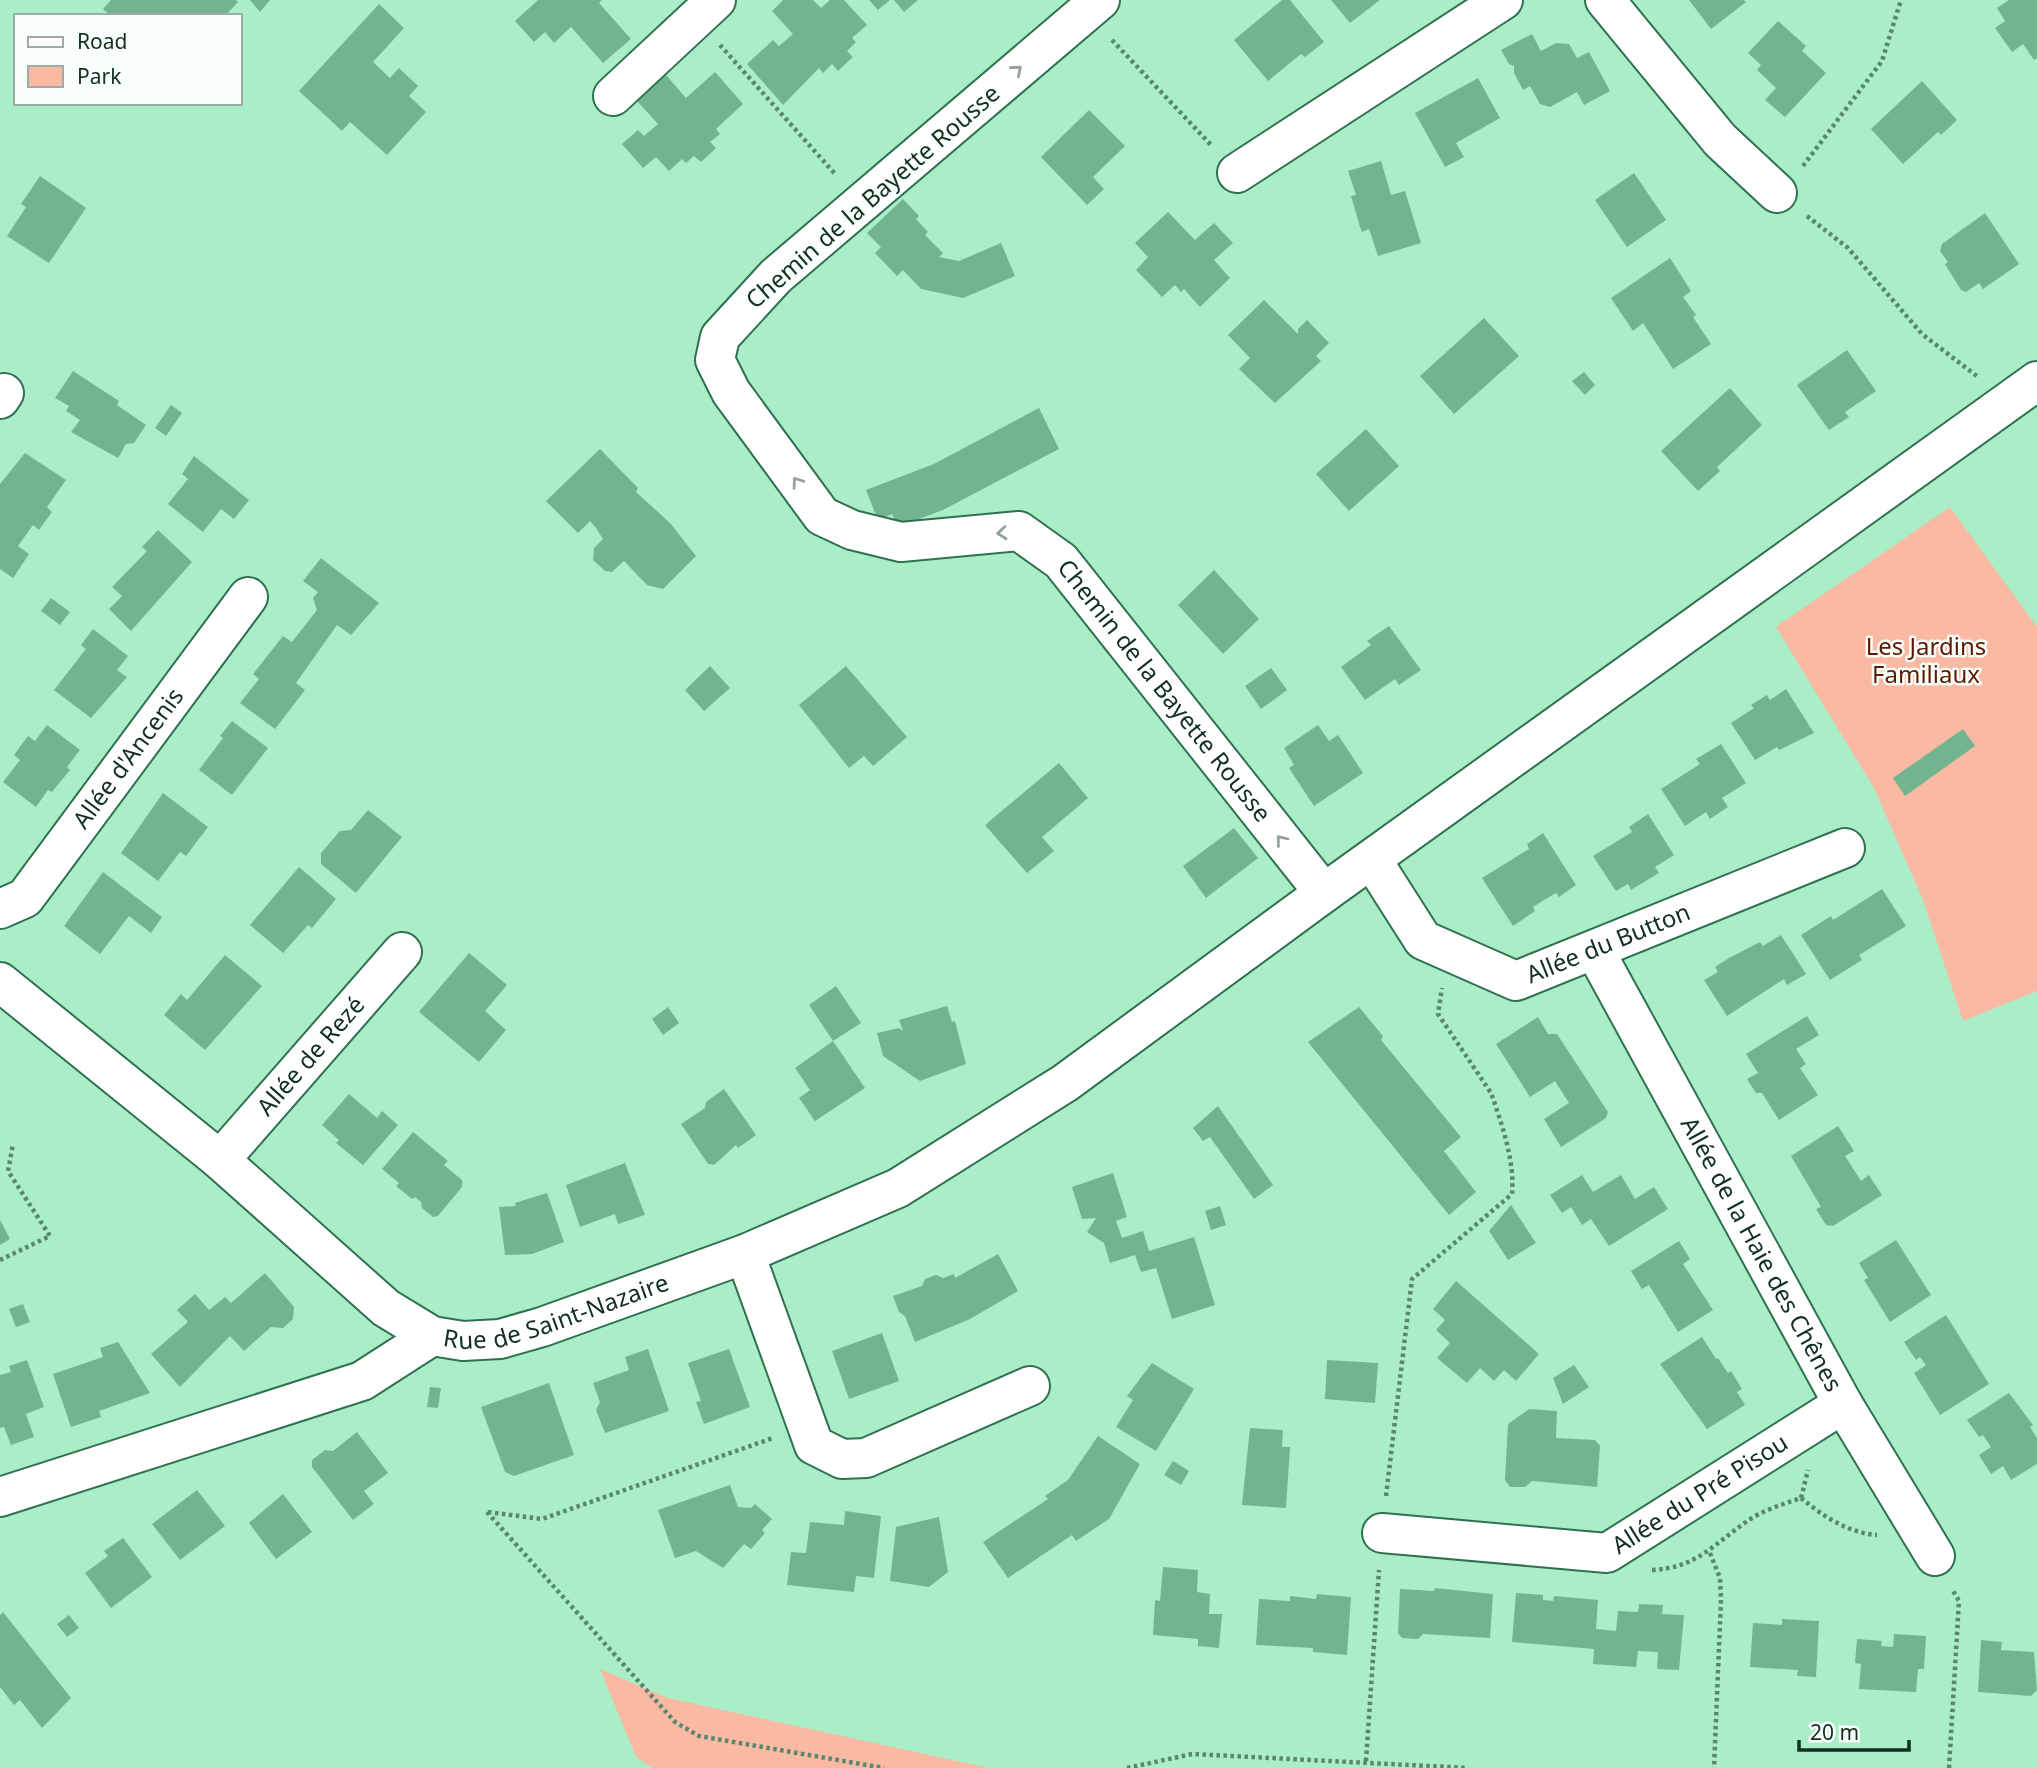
<svg xmlns="http://www.w3.org/2000/svg" width="2037" height="1768" viewBox="0 0 2037 1768" font-family="'Noto Sans',sans-serif">
<rect width="100%" height="100%" fill="#aaeec7"/>
<path fill="#fab9a3" d="M1950,507L2037,627V991L1963,1021L1923,900L1874,788L1776,627Z
M600,1669L668,1698L989,1768H652L636,1757Z"/>
<path fill="#72b490" d="M111,0H236L238,2L225,16H111L103,9Z
M250,0H270L260,12Z
M538,0H602L599,3L631,39L603,63L571,27L554,43L545,32L534,42L515,21Z
M783,0H813L821,8L830,0H844L867,25L852,38L856,42L847,51L853,57L838,71L832,64L823,73L819,68L783,105L747,64L773,40L779,46L793,34L772,11Z
M869,0H890L878,10Z
M894,0H918L904,12Z
M1282,0H1290L1324,42L1305,57L1301,54L1268,81L1234,40Z
M1331,0H1380L1350,23Z
M1689,0H1744L1746,2L1711,29Z
M2009,0H2037V58L2034,60L2023,44L2012,52L1995,28L2005,21L1997,8Z
M379,4L404,28L373,62L390,78L399,68L418,86L409,96L426,112L387,155L350,122L342,131L299,91Z
M1778,21L1806,46L1802,51L1826,73L1785,117L1765,100L1776,88L1757,70L1761,65L1748,53Z
M1532,34L1541,51L1556,43L1569,44L1577,58L1589,52L1610,91L1584,105L1577,92L1550,107L1540,104L1530,86L1523,90L1514,73V66L1509,64L1501,50Z
M715,72L743,104L716,129L720,134L710,142L716,148L701,162L694,156L686,163L682,159L669,171L656,157L643,168L622,144L638,130L644,136L658,124L637,101L666,75L686,98Z
M1478,78L1500,118L1456,143L1464,157L1445,167L1415,113Z
M1922,81L1957,120L1941,135L1938,132L1903,164L1871,129Z
M1089,110L1125,146L1093,177L1104,189L1087,205L1041,157Z
M1381,161L1391,195L1405,191L1421,243L1378,256L1369,229L1362,232L1360,227L1351,196L1356,195L1348,171Z
M1634,173L1666,220L1627,247L1595,200Z
M40,176L86,208L49,263L7,236L26,207L21,204Z
M903,199L919,216L916,219L928,232L925,235L943,253L939,257L959,261L1001,243L1015,276L963,298L921,289L903,270L897,276L875,253L881,247L867,233Z
M1168,212L1195,240L1214,223L1233,243L1214,260L1230,278L1200,307L1184,289L1181,292L1175,285L1162,297L1136,270L1148,257L1135,243Z
M1985,213L2019,264L1983,289L1979,283L1966,292L1961,290L1945,264L1948,262L1940,251L1942,244Z
M1670,258L1691,291L1683,297L1696,315L1693,317L1711,344L1673,369L1643,323L1633,331L1611,298Z
M1264,300L1298,334V329L1307,320L1329,343L1316,356L1321,361L1275,403L1239,369L1250,358L1228,335Z
M1484,318L1519,356L1454,414L1420,376Z
M1847,350L1876,391L1845,412L1849,417L1829,430L1797,385Z
M73,371L119,401L117,405L146,425L134,443L126,444L118,458L71,432L80,420L66,411L69,406L55,398Z
M1584,372L1595,385L1585,395L1572,381Z
M1730,388L1762,425L1717,467L1720,471L1698,491L1661,451Z
M171,405L182,413L166,436L155,428Z
M1039,408L1059,449L943,510L898,527L892,514L881,519L875,513L866,490L934,464Z
M1366,429L1399,466L1349,511L1316,474Z
M600,449L638,488L636,492L670,523L696,556L663,589L647,585L624,561L612,572L605,571L593,560L594,548L603,539L596,528L590,521L578,533L546,501Z
M25,453L66,480L47,507L52,512L39,530L33,525L18,546L29,554L13,578L0,569V484Z
M194,456L249,500L234,519L221,509L203,532L168,504L188,479L182,474Z
M158,530L192,562L131,631L109,609L122,596L112,587L147,551L142,547Z
M321,558L379,603L351,635L337,625L296,683L305,690L275,729L240,703L259,679L253,674L283,636L292,642L317,610L313,598L318,592L303,581Z
M1214,570L1259,619L1223,654L1178,605Z
M51,598L70,612L60,625L41,611Z
M1389,626L1421,670L1399,685L1395,679L1365,700L1341,667L1371,645L1367,641Z
M93,629L128,656L117,670L127,677L91,718L54,690L86,649L81,645Z
M710,666L730,688L704,711L685,690Z
M846,666L907,737L873,766L864,756L849,768L799,705Z
M1271,668L1287,690L1261,709L1245,686Z
M1786,689L1814,733L1779,750L1777,747L1755,760L1731,723L1754,708L1751,705L1767,695L1770,700Z
M232,721L268,748L232,795L199,770L223,738L220,736Z
M47,725L80,750L67,767L70,770L52,792L48,790L36,807L3,782L20,760L14,755L28,736L35,741Z
M1318,725L1329,741L1338,735L1363,773L1314,806L1289,768L1294,765L1284,748Z
M1963,729L1975,746L1905,796L1893,778Z
M1721,744L1746,783L1722,798L1728,807L1710,819L1706,812L1685,826L1661,789L1700,764L1696,759Z
M1059,763L1088,798L1042,837L1054,851L1027,873L985,825Z
M163,793L208,827L186,856L180,852L158,881L121,853Z
M368,810L402,837L356,893L321,864V853L340,831L351,830Z
M1648,814L1674,855L1655,867L1659,873L1631,890L1628,884L1616,891L1593,856L1632,832L1629,827Z
M1234,828L1258,858L1206,898L1183,866Z
M1543,833L1576,885L1559,897L1556,893L1544,900L1533,907L1535,911L1513,926L1482,878L1529,849L1527,844Z
M299,867L336,899L312,928L308,925L283,953L250,925Z
M103,872L162,917L151,933L129,916L100,954L64,926Z
M1882,889L1906,926L1859,955L1862,960L1830,980L1801,935L1831,916L1833,920Z
M1781,935L1806,974L1787,985L1784,979L1727,1016L1704,980L1718,972L1715,967L1729,958L1760,942L1763,946Z
M469,953L507,985L485,1011L506,1030L479,1062L419,1012Z
M225,955L262,986L205,1050L164,1015L181,994L187,1000Z
M836,986L861,1023L833,1041L809,1005Z
M947,1006L952,1022L955,1021L966,1064L920,1081L883,1056L877,1033L899,1028L903,1031L899,1020Z
M668,1007L679,1023L663,1035L652,1019Z
M1359,1007L1383,1036L1381,1040L1461,1137L1444,1151L1476,1192L1449,1215L1308,1042Z
M1807,1016L1819,1035L1796,1049L1806,1064L1800,1068L1818,1095L1779,1120L1762,1093H1756L1747,1079L1758,1073L1746,1054Z
M1538,1017L1548,1034H1557L1608,1112L1606,1118L1561,1147L1544,1119L1569,1103L1555,1081L1530,1097L1496,1044Z
M833,1041L865,1088L815,1121L799,1098L810,1090L795,1068Z
M724,1089L756,1135L738,1148L736,1145L714,1165L708,1164L681,1124L705,1108L706,1102Z
M349,1094L377,1118L382,1111L398,1125L363,1165L336,1143L339,1140L322,1125Z
M1218,1106L1273,1185L1254,1199L1210,1137L1203,1141L1193,1128Z
M1838,1126L1854,1151L1845,1156L1861,1181L1869,1175L1882,1195L1833,1226L1826,1225L1816,1209L1821,1207L1791,1156Z
M413,1132L448,1161L444,1165L462,1180V1187L438,1216L433,1217L422,1208L421,1202L415,1197L412,1199L396,1186L399,1183L382,1169Z
M625,1163L645,1215L618,1224L615,1214L580,1227L566,1185Z
M1113,1173L1127,1217L1116,1221L1122,1238L1143,1231L1149,1251L1194,1237L1215,1305L1172,1319L1156,1268L1141,1272L1135,1255L1110,1263L1104,1243L1087,1232L1096,1218L1082,1219L1072,1187Z
M1582,1175L1593,1192L1621,1175L1635,1199L1654,1187L1668,1209L1609,1246L1591,1219L1582,1225L1571,1207L1562,1213L1550,1195Z
M547,1193L564,1242L532,1254L505,1255L499,1207L516,1206L515,1203Z
M1511,1205L1536,1243L1508,1260L1489,1231Z
M1220,1206L1226,1225L1211,1230L1205,1211Z
M0,1220L10,1239L0,1245Z
M1896,1240L1931,1295L1890,1322L1864,1280L1868,1278L1859,1263Z
M1679,1241L1690,1259L1683,1264L1713,1310L1678,1332L1649,1285L1642,1289L1631,1271Z
M998,1254L1018,1291L970,1319L915,1342L905,1316L899,1312L893,1296L922,1286L925,1279L936,1275L943,1278L954,1274L955,1278Z
M265,1273L294,1307L293,1319L283,1328L271,1327L244,1351L230,1336L180,1387L151,1354L188,1322L177,1310L195,1294L209,1310L225,1297L231,1303Z
M1456,1281L1539,1354L1516,1381L1504,1370L1494,1381L1480,1368L1467,1383L1437,1358L1450,1343L1436,1330L1445,1320L1433,1309Z
M23,1304L30,1322L16,1327L9,1309Z
M1946,1315L1989,1384L1940,1415L1914,1373L1926,1365L1920,1357L1916,1360L1904,1342Z
M882,1333L899,1381L849,1399L832,1351Z
M1702,1337L1716,1359L1718,1358L1728,1373L1731,1371L1742,1389L1737,1392L1745,1405L1707,1429L1660,1364Z
M118,1342L150,1393L99,1411L101,1417L71,1427L53,1374L103,1357L100,1348Z
M648,1349L669,1411L605,1433L596,1410L600,1402L593,1383L629,1370L625,1357Z
M729,1349L750,1407L704,1424L696,1402L701,1401L688,1363Z
M27,1360L44,1407L26,1414L34,1437L11,1445L4,1427L0,1428V1375L11,1372L9,1366Z
M1327,1360L1378,1363L1375,1403L1325,1399Z
M1152,1363L1194,1389L1156,1451L1116,1427L1133,1400L1127,1396Z
M1574,1365L1589,1387L1563,1404L1553,1378Z
M549,1383L574,1455L514,1476L505,1472L481,1407Z
M430,1387L441,1388L438,1408L427,1407Z
M2009,1393L2033,1425L2030,1427L2037,1438V1464L2011,1480L2003,1466L1991,1474L1979,1455L1991,1447L1983,1435L1979,1437L1967,1420Z
M1529,1409L1557,1411L1556,1438L1595,1440L1600,1446L1597,1487L1532,1481L1525,1487H1510L1505,1480L1508,1424Z
M1250,1428L1283,1430L1282,1447H1290L1286,1508L1242,1505Z
M357,1432L388,1473L364,1491L374,1504L353,1520L312,1467V1460L325,1450L333,1451Z
M1098,1436L1140,1464L1109,1519L1076,1541L1072,1535L1008,1578L983,1542L1048,1499L1045,1496L1068,1480Z
M1173,1461L1189,1471L1181,1485L1164,1475Z
M730,1485L738,1507L751,1508L755,1504L772,1519L762,1530L765,1533L751,1549L744,1544L723,1568L696,1551L675,1558L658,1510Z
M197,1490L225,1526L180,1560L152,1524Z
M283,1494L312,1532L276,1559L249,1523Z
M845,1511L881,1516L874,1578L856,1576L854,1592L787,1585L791,1552L806,1553L810,1522L844,1525Z
M939,1517L948,1572L929,1587L890,1581L896,1527Z
M123,1538L152,1577L111,1608L85,1573L108,1556L104,1551Z
M1163,1567L1198,1570L1197,1592L1210,1594L1209,1614H1222L1219,1648L1198,1646V1639L1153,1635L1155,1600L1160,1601Z
M1435,1588L1493,1594L1490,1638L1423,1634L1418,1639L1402,1638L1398,1633L1400,1589L1434,1591Z
M1516,1593L1543,1595V1600L1553,1601L1554,1596L1598,1600L1596,1629L1616,1631L1618,1611L1638,1612L1639,1604L1663,1605L1662,1614L1684,1615L1679,1670L1657,1669L1658,1652L1638,1651L1636,1667L1593,1664L1594,1649L1512,1642Z
M1317,1594L1351,1597L1347,1655L1313,1652V1648L1256,1645L1259,1599L1290,1601V1596L1316,1599Z
M3,1612L71,1698L42,1728L20,1700L14,1705L0,1687V1615Z
M69,1615L79,1628L67,1637L57,1624Z
M1782,1619L1819,1621L1816,1677L1797,1676L1798,1670L1750,1667L1753,1623L1782,1625Z
M1894,1634L1926,1636L1924,1669H1918L1916,1692L1859,1689L1861,1664L1855,1663L1857,1639L1882,1641L1881,1646L1893,1647Z
M1981,1640L2002,1642L2001,1650L2034,1652L2037,1690L2031,1696L1978,1692Z"/>
<g fill="none" stroke-linecap="round" stroke-linejoin="round">
<g stroke="#2f7150" stroke-width="42">
<g id="minor">
<path id="s1" d="M1100,0L776,276L720,337L715,360L731,392L822,516L852,530L901,542L1019,531L1061,561L1324,893"/>
<path d="M1605,0L1720,140L1777,193"/>
<path d="M613,96L716,0"/>
<path d="M1237,173L1503,0"/>
<path d="M0,399L4,393"/>
<path id="s2" d="M1372,860L1423,940L1516,981L1845,848"/>
<path id="s3" d="M0,909L25,898L248,597"/>
<path id="s4" d="M1595,951L1843,1404L1935,1556"/>
<path id="s5" d="M0,982L220,1160L386,1308L432,1336L463,1341L500,1339L542,1327L745,1254L898,1188L1065,1083L1324,893L2037,381"/>
<path id="s6" d="M220,1160L402,952"/>
<path d="M745,1254L814,1445L842,1459L866,1458L1030,1386"/>
<path d="M0,1497L362,1381L432,1336"/>
<path id="s7" d="M1382,1533L1607,1553L1843,1404"/>
</g>
</g>
<path stroke="#58876d" stroke-width="4.5" stroke-dasharray="3.5 3.5" stroke-linecap="butt" d="M1112,40L1212,146
M720,45L836,175
M1803,166L1882,61L1901,0
M1807,216L1848,248L1922,334L1978,377
M0,1260L50,1236L8,1171L13,1144
M1386,1496L1412,1279L1512,1194C1515,1162 1502,1124 1491,1093L1438,1014L1442,988
M1801,1498C1823,1516 1848,1533 1877,1535
M487,1512L675,1722L699,1736L884,1768
M488,1512L542,1519L773,1438
M1710,1553L1720,1578L1721,1600L1714,1768
M1652,1570C1696,1568 1713,1545 1746,1522C1761,1511 1783,1504 1801,1498L1808,1470
M1366,1761L1379,1570
M1127,1768L1192,1754L1468,1768
M1949,1768L1959,1601L1952,1589"/>
<use href="#minor" stroke="#fff" stroke-width="38"/>
</g>
<defs><path id="oneway-chevron" d="M-2-3.5L2.5 0L-2 3.5" fill="none" stroke-width="1.6" stroke-linecap="round" stroke-linejoin="round" transform="scale(1.75)"/></defs>
<g stroke="#95a19b">
<use href="#oneway-chevron" transform="translate(1017 70) rotate(-41)"/>
<use href="#oneway-chevron" transform="translate(797 482) rotate(-126)"/>
<use href="#oneway-chevron" transform="translate(1002 533) rotate(175)"/>
<use href="#oneway-chevron" transform="translate(1281 840) rotate(-128)"/>
</g>
<g text-anchor="middle" stroke-width="5" stroke-linejoin="round" paint-order="stroke">
<g font-size="24" fill="#132f21" stroke="#f8fefa">
<text transform="translate(873 197) rotate(-41)" y="8">Chemin de la Bayette Rousse</text>
<text dy="8" stroke="none"><textPath href="#s1" startOffset="1141">Chemin de la Bayette Rousse</textPath></text>
<text dy="8" stroke="none"><textPath href="#s3" startOffset="201">Allée d'Ancenis</textPath></text>
<text dy="8" stroke="none"><textPath href="#s2" startOffset="296">Allée du Button</textPath></text>
<text dy="8" stroke="none"><textPath href="#s6" startOffset="138">Allée de Rezé</textPath></text>
<text dy="8" stroke="none"><textPath href="#s4" startOffset="346">Allée de la Haie des Chênes</textPath></text>
<text dy="8" stroke="none"><textPath href="#s5" startOffset="688">Rue de Saint-Nazaire</textPath></text>
<text dy="8" stroke="none"><textPath href="#s7" startOffset="336">Allée du Pré Pisou</textPath></text>
</g>
<g font-size="24" fill="#5b1b02" stroke="#f8fefa">
<text x="1926" y="655">Les Jardins<tspan x="1926" dy="28">Familiaux</tspan></text>
</g>
</g>
<rect x="14" y="14" width="228" height="91" fill="#f8fefa" stroke="#9caba3" stroke-width="2"/>
<rect x="28" y="37" width="35" height="10" fill="#ffffff" stroke="#9caba3" stroke-width="2"/>
<text x="77" y="49" font-size="21" fill="#132f21">Road</text>
<rect x="28" y="66" width="35" height="21" fill="#fab9a3" stroke="#9caba3" stroke-width="2"/>
<text x="77" y="84" font-size="21" fill="#132f21">Park</text>
<path d="M1799 1740v10h110v-10" fill="none" stroke="#132f21" stroke-width="3.5"/>
<text x="1810" y="1740" font-size="21" fill="#132f21" stroke="#f8fefa" stroke-width="5" paint-order="stroke">20 m</text>
</svg>
